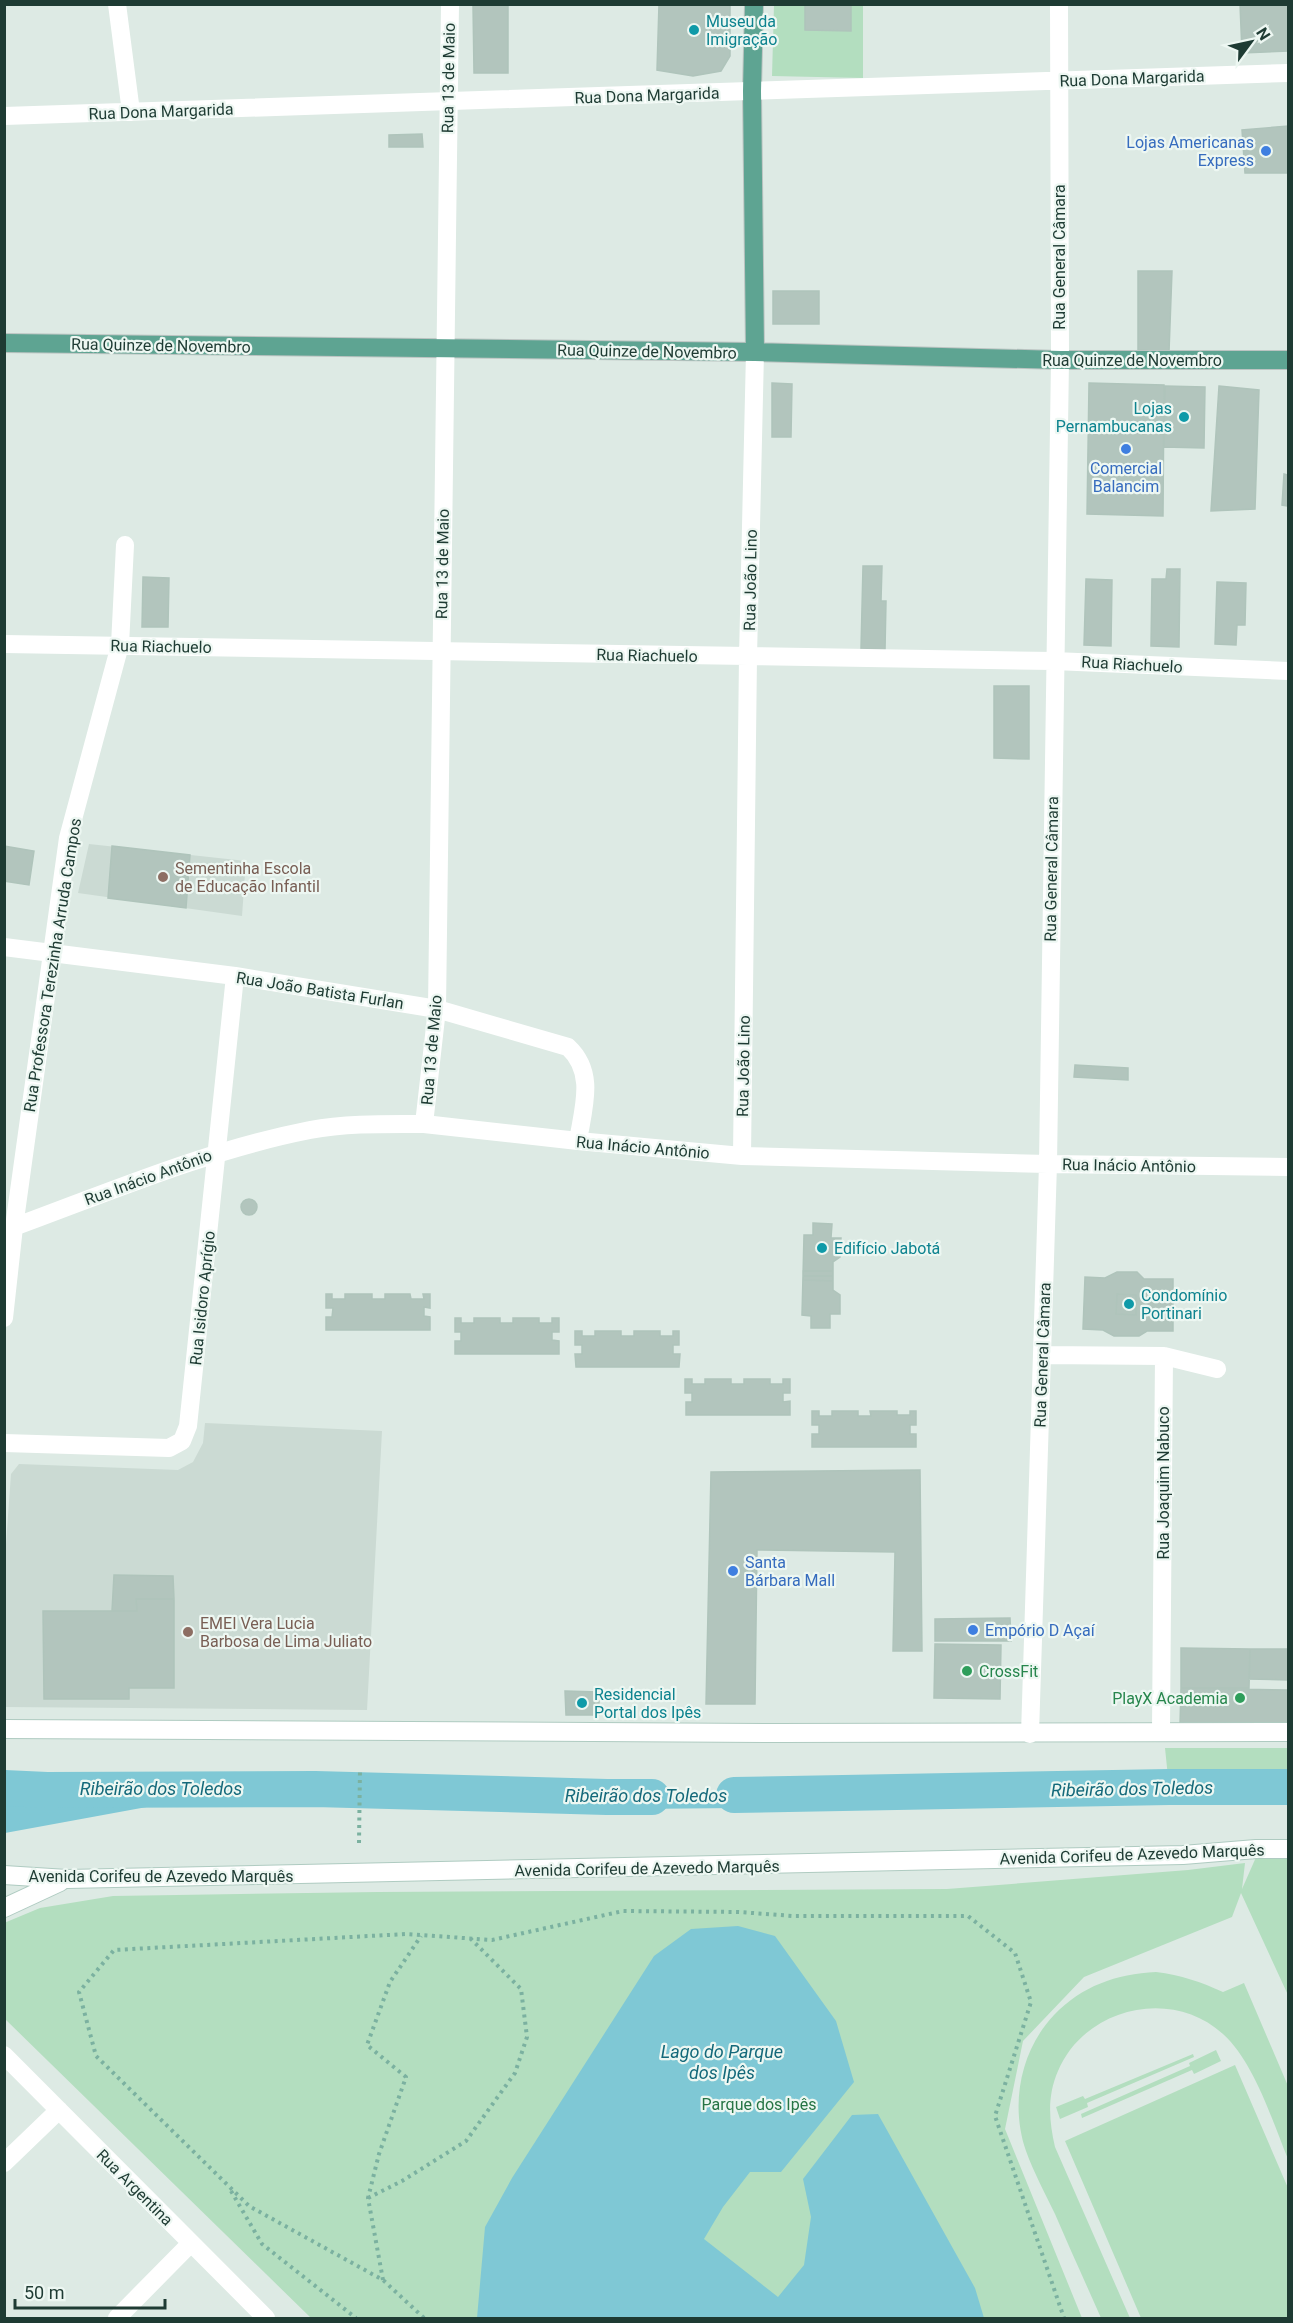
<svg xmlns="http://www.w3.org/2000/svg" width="1293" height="2323" viewBox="0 0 1293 2323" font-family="Roboto,sans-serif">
<rect width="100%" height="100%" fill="#ddeae4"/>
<path fill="#cbdad3" d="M89,844L246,861L242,916L78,893Z
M205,1423L382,1431L367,1710L5,1707V1558L11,1474L19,1464L178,1470L193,1462L203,1443Z"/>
<path fill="#b3debf" d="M774,5H863V78L772,76Z
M1165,1748H1288V1787H1169Z
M1257,1855H1288V1995L1241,1893L1232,1917L1084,1977L1023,2041L1005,2129L1082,2318H311L5,2019L4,1923L40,1908L113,1896L378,1892L947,1889L1188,1870L1245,1863L1242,1889Z
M1156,1972C1181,1975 1201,1982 1223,1992L1244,1983L1288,2086V2159C1272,2120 1254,2062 1223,2034C1172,1987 1085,2007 1058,2071C1047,2096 1049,2121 1055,2147L1130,2318H1101C1086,2284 1070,2249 1055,2214C1045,2193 1034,2173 1026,2151C1010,2105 1020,2051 1054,2015C1082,1986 1116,1974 1156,1972Z
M1216,2050L1221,2061L1194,2074L1192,2070L1082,2118L1081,2114L1190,2066L1189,2063Z
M1193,2054L1194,2057L1087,2103L1088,2107L1060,2119L1056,2107L1083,2096L1085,2099Z
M1235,2065L1288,2188V2318H1141L1065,2141Z"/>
<path fill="#7fc8d5" d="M4,1769L47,1790L315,1789L607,1797L1129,1787L1134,1791L1128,1793L944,1801L933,1806L529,1810L163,1804L5,1833Z
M738,1926L775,1936L836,2021L854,2082L781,2172H750L723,2207L704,2239L778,2297L804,2265L811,2217L803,2179L852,2115L878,2114L975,2288L984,2318H477L485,2227L512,2178L654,1956L691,1929Z"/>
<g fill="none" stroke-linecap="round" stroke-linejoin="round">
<path stroke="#7fc8d5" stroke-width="36" d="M4,1788L47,1790L315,1789L607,1797H652
M734,1795L1169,1787H1288"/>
</g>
<path fill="#b2c5bd" stroke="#afc4bb" stroke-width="1.5" d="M659,4H730V56L721,71L693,76L657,70Z
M805,4H851V31L805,30Z
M1240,4H1288V51L1242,53Z
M473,5H508V73H474Z
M1288,126V173H1245L1242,130Z
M422,134L423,147H389V135Z
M1138,271H1172L1169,352L1138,350Z
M773,291H819V324H773Z
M772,383L792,384L791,437H772Z
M1089,383L1164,385L1163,516L1087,514Z
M1165,386L1205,387L1204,448L1164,447Z
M1219,386L1259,390L1255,509L1211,511Z
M1284,474L1288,475V506L1282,505Z
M863,566H882L881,601H886L885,650L861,649Z
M1167,569H1180L1179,647L1151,646L1152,579H1166Z
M143,577L169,578L168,627H142Z
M1086,579L1112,580L1111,646L1084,645Z
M1217,582L1246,583L1245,625H1237L1236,645L1215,644Z
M994,686H1029V759L994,758Z
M4,846L34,851L29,885L4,881Z
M112,846L190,855L186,908L108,898Z
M1075,1065L1128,1068V1080L1074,1077Z
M241 1207a8 8 0 1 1 16 0a8 8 0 1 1-16 0Z
M813,1223L832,1224L831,1238H841L840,1257L833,1262V1276H803L804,1235H813Z
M803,1271H833V1281L803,1280Z
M1117,1272H1137L1144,1279H1173V1331H1147L1139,1336H1114L1103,1330L1083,1329L1085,1277L1105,1278Z
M803,1276H833V1290L840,1295V1314H830V1328H811V1316L802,1315Z
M326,1294H332V1299H345V1294H372V1299H385V1294H410L411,1299H424L423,1294H430V1308L424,1307V1316L430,1317V1330H326V1317H332L333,1308H326Z
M1117,1294L1136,1295V1315L1116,1314Z
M455,1318H461V1323H474V1318H500V1323H513V1318H539V1323H552V1318H559V1332H552V1340L559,1341V1354H455V1341H461V1332H455Z
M575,1331H582V1336H595V1331H621V1336H634V1331H660V1336H673V1331H679V1345H673V1354H680L679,1367H576L575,1354H582V1345H575Z
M685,1379H692V1384H705V1379H731V1384H744V1379H770V1384H783V1379H790V1393H783V1402L790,1401V1415H686V1402H692V1393H685Z
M812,1411H819V1416H832V1411H858V1416H871L870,1411H897V1415H910V1411H916V1425H910V1434H916V1447H812V1434H819V1425H812Z
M920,1470L922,1651H893L895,1552L757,1550L755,1704H706L711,1472Z
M114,1575L173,1576L174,1599H136L137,1611H112Z
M136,1599H174V1688H129V1699H44L43,1611H137Z
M1010,1618L1011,1641H935V1619Z
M935,1644L1001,1645L1000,1699L934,1698Z
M1181,1648L1250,1649L1249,1688H1181Z
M1250,1649H1288V1680L1249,1679Z
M1181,1688L1288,1690V1727L1180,1725Z
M565,1691L599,1692V1715H566Z"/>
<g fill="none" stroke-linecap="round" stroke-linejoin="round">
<g stroke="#afcbc1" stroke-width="20">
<path id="secondary" d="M4,1729L776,1733L1288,1732
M4,1875L67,1879L1183,1855L1256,1849H1288
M4,1908L60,1882"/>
</g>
<g stroke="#bcc4c2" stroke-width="20">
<path id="primary" d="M754,4L752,91L755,352
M4,343L755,352L1060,360H1288"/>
</g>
<path stroke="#7bb1a0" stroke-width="4" stroke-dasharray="3 4.5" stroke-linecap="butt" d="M359,1843L360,1768
M231,2191L262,2244L356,2318
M368,2198L402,2181L466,2141L515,2073L527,2037L521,1989L471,1939
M383,2280L368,2198L379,2154L406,2077L367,2045L390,1982L421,1936
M424,2318L383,2280L249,2206L96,2056L79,1992L114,1950L406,1934L492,1940L623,1911L739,1912L793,1916H968L1015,1953L1031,2002L995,2116L1064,2318"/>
<path stroke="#fff" stroke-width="18" d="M117,4L131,112
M4,116L1288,73
M4,644L1054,661L1288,671
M4,947L235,976L437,1009L568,1047C596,1073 583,1108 578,1141
M424,1124L578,1141L742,1156L1048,1164L1288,1167
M742,1156L748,657L755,352
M14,1227L68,838L120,645L125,545
M1042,1355L1164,1356L1161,1731
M1164,1356L1217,1369
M4,1443L169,1448L182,1441L188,1426L235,976
M1030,1734L1048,1164L1060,360L1059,4
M4,2055L266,2318
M4,2163L59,2110
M117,2318L191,2243"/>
<path stroke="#fff" stroke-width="18" d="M4,1318L14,1227C112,1191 208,1150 310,1130C347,1123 386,1124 424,1124L437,1009L450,4"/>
<use href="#secondary" stroke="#fff" stroke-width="18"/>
<use href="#primary" stroke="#5ea492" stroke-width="18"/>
</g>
<g fill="#0f9aa8" stroke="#edf7f2" stroke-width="2">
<circle cx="694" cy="30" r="6"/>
<circle cx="1184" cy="417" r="6"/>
<circle cx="822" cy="1248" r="6"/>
<circle cx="1129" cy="1304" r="6"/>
<circle cx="582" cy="1703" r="6"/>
</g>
<g fill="#3f7fe0" stroke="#edf7f2" stroke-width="2">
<circle cx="1266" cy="151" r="6"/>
<circle cx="1126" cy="449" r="6"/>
<circle cx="733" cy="1571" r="6"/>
<circle cx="973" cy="1630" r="6"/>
</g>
<g fill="#8d6e63" stroke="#edf7f2" stroke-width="2">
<circle cx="163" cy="877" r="6"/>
<circle cx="188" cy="1632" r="6"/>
</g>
<g fill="#2e9e5b" stroke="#edf7f2" stroke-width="2">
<circle cx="967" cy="1671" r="6"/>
<circle cx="1240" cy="1698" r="6"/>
</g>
<g text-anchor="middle" stroke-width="4.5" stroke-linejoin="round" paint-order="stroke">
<g font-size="16" fill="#0d838f" stroke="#edf7f2" text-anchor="start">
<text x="706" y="27">Museu da<tspan x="706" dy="18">Imigração</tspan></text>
<text x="1172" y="414" text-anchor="end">Lojas<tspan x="1172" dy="18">Pernambucanas</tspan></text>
<text x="834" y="1254">Edifício Jabotá</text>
<text x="1141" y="1301">Condomínio<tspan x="1141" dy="18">Portinari</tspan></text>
<text x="594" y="1700">Residencial<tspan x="594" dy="18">Portal dos Ipês</tspan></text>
</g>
<g font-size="16" fill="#1e3b33" stroke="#edf7f2">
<text transform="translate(448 78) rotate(-89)" y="6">Rua 13 de Maio</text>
<text transform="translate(1132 78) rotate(-2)" y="6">Rua Dona Margarida</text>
<text transform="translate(647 95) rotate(-2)" y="6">Rua Dona Margarida</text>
<text transform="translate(161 111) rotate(-2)" y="6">Rua Dona Margarida</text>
<text transform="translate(1059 257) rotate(-90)" y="6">Rua General Câmara</text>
<text transform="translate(161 345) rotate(1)" y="6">Rua Quinze de Novembro</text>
<text transform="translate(647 351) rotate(1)" y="6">Rua Quinze de Novembro</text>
<text x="1132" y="366">Rua Quinze de Novembro</text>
<text transform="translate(442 564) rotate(-89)" y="6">Rua 13 de Maio</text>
<text transform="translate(750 580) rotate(-89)" y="6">Rua João Lino</text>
<text transform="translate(161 646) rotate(1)" y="6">Rua Riachuelo</text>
<text transform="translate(647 655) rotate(1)" y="6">Rua Riachuelo</text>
<text transform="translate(1132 664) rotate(3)" y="6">Rua Riachuelo</text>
<text transform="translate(1051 869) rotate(-89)" y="6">Rua General Câmara</text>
<text transform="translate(52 965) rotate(-81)" y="6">Rua Professora Terezinha Arruda Campos</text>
<text transform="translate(320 990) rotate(9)" y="6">Rua João Batista Furlan</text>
<text transform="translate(431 1050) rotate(-85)" y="6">Rua 13 de Maio</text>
<text transform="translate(743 1066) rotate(-89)" y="6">Rua João Lino</text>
<text transform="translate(643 1147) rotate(5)" y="6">Rua Inácio Antônio</text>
<text transform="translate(1129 1165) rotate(1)" y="6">Rua Inácio Antônio</text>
<text transform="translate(148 1177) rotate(-20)" y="6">Rua Inácio Antônio</text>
<text transform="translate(202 1298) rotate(-84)" y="6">Rua Isidoro Aprígio</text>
<text transform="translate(1042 1355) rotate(-88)" y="6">Rua General Câmara</text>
<text transform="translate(1163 1483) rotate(-90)" y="6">Rua Joaquim Nabuco</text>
<text transform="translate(1132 1854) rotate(-2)" y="6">Avenida Corifeu de Azevedo Marquês</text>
<text transform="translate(647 1868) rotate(-1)" y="6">Avenida Corifeu de Azevedo Marquês</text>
<text x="161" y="1882">Avenida Corifeu de Azevedo Marquês</text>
<text transform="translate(135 2187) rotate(45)" y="6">Rua Argentina</text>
</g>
<g font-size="16" fill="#366cbe" stroke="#edf7f2" text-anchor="start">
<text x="1254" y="148" text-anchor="end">Lojas Americanas<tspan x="1254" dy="18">Express</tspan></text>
<text x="1126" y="474" text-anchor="middle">Comercial<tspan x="1126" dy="18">Balancim</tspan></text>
<text x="745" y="1568">Santa<tspan x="745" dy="18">Bárbara Mall</tspan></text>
<text x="985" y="1636">Empório D Açaí</text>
</g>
<g font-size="16" fill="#785e54" stroke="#edf7f2" text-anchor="start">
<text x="175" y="874">Sementinha Escola<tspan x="175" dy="18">de Educação Infantil</tspan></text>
<text x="200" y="1629">EMEI Vera Lucia<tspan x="200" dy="18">Barbosa de Lima Juliato</tspan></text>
</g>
<g font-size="16" fill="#27864d" stroke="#edf7f2" text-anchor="start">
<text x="979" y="1677">CrossFit</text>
<text x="1228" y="1704" text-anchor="end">PlayX Academia</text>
</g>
<g font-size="16" fill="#257444" stroke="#edf7f2">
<text x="759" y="2110">Parque dos Ipês</text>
</g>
<g font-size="18" font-style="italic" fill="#14697a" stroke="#edf7f2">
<text x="161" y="1795">Ribeirão dos Toledos</text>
<text transform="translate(1132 1789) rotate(-1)" y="6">Ribeirão dos Toledos</text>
<text x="646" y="1802">Ribeirão dos Toledos</text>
<text x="722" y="2058">Lago do Parque<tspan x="722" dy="21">dos Ipês</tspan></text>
</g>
</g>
<rect width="1293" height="2323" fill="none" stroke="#1e3b33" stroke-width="12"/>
<g transform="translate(1251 42) rotate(57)" stroke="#edf7f2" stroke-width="4.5" paint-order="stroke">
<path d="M0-4.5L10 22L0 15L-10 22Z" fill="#1e3b33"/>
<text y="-9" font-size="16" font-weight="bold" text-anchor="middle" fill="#1e3b33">N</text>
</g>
<path d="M15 2299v9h150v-9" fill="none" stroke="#1e3b33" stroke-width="3"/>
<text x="24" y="2299" font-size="18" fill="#1e3b33" stroke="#edf7f2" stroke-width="4.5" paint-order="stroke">50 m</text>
</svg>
